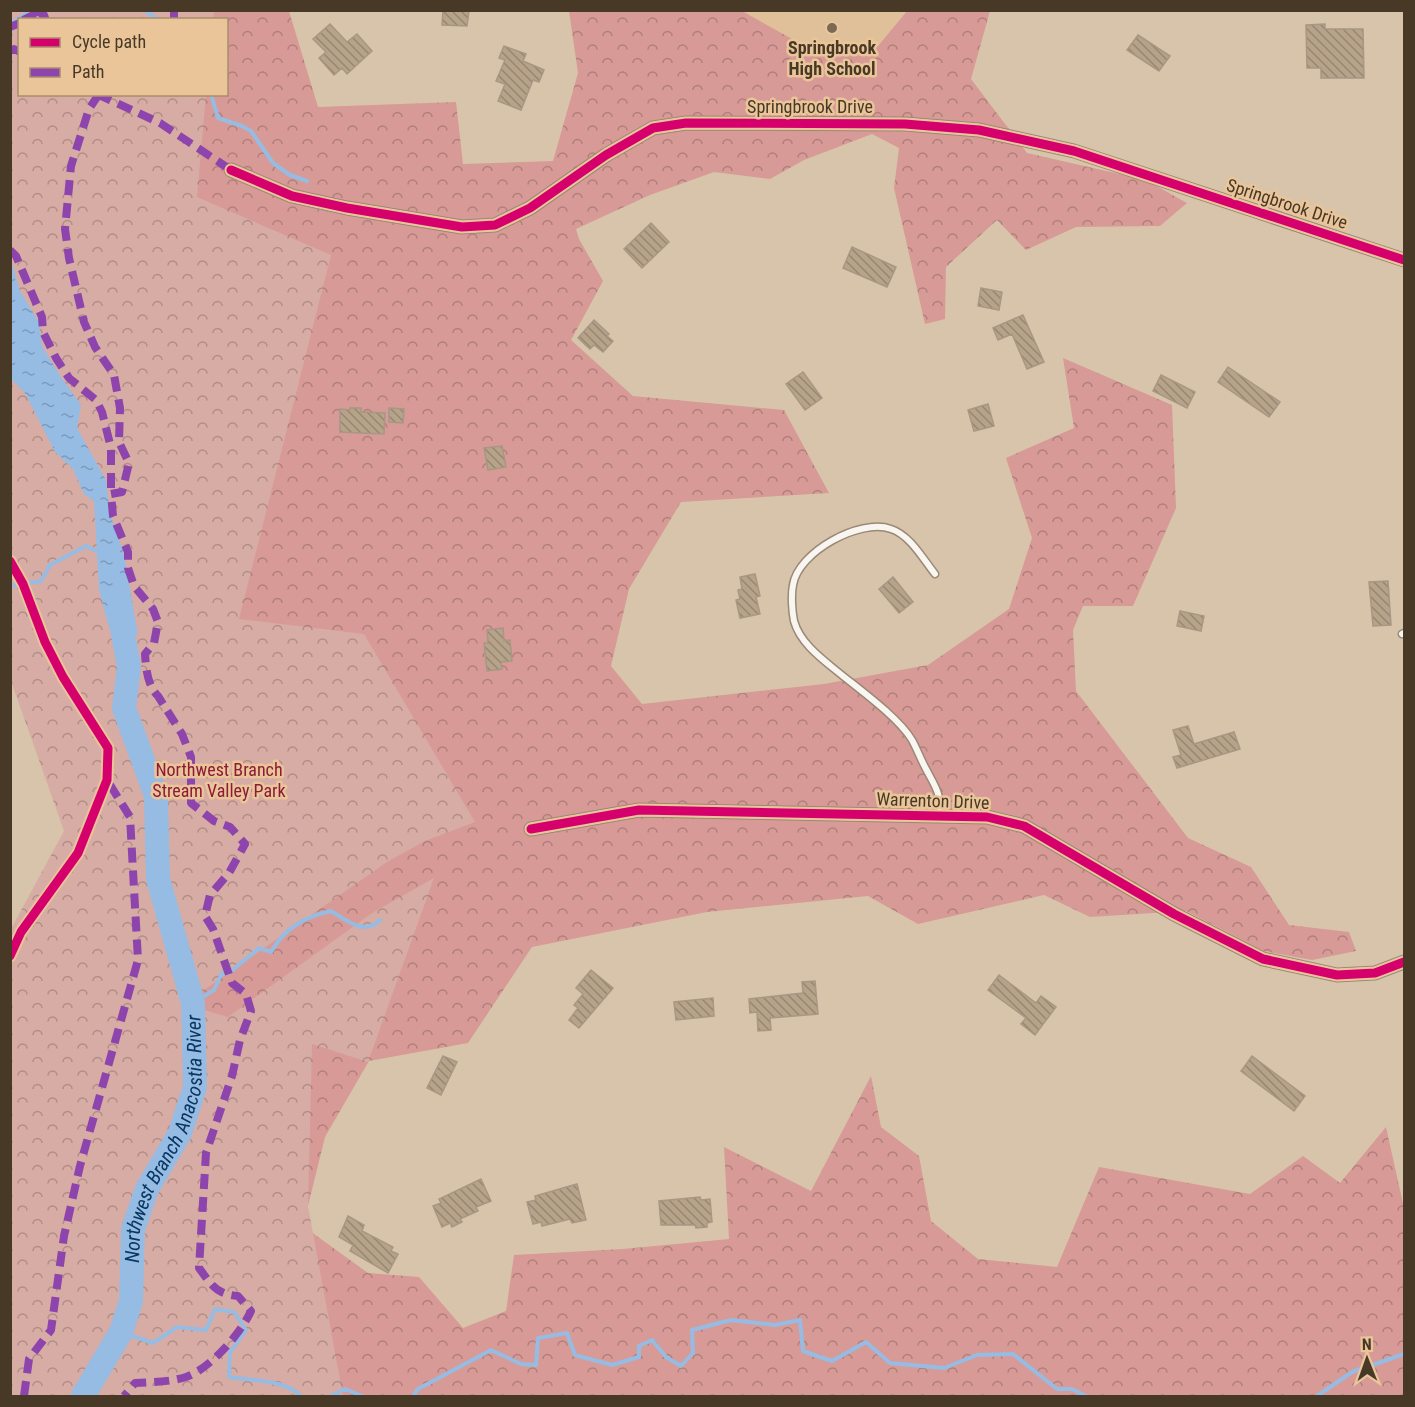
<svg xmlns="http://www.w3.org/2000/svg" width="1415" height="1407" viewBox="0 0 1415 1407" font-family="'Roboto Condensed',sans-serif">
<defs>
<pattern id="forest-crowns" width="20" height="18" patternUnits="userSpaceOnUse" patternTransform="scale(1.5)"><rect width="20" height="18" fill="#d79a96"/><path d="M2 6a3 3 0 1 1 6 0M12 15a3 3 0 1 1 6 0" fill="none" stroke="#b07f7a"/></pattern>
<pattern id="park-crowns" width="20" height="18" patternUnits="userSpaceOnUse" patternTransform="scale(1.5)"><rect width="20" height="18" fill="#d7aca4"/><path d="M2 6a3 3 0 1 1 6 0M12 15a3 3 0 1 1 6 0" fill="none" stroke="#b08d86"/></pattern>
<pattern id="water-ripples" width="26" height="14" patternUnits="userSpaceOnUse" patternTransform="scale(1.5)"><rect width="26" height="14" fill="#96bce4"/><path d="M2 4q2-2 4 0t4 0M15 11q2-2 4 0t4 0" fill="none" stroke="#7c9ab9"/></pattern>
<pattern id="building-back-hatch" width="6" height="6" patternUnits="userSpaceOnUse" patternTransform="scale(1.5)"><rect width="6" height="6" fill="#b7a389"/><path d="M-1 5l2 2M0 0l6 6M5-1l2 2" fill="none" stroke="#978670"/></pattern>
</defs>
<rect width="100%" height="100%" fill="#d8c4ab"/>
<path fill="#e0c099" d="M742,11H905L879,46L819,54Z"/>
<path fill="url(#forest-crowns)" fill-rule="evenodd" d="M10,11H289L318,107L456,102L463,164L553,161L578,73L569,11H742L819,54L878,46L907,11H990L971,79L1027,153L1146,180L1187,203L1160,226L1076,227L1026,250L997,220L946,267L945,319L925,324L894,188L899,148L872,134L804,160L770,179L714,172L650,195L576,229L579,239L603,281L571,340L633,396L784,410L829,493L681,502L629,589L611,666L642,704L824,684L928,665L1009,609L1032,538L1006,458L1074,428L1063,358L1172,405L1176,508L1133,606H1083L1073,630L1076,691L1188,838L1251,867L1289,925L1349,932L1356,951L1312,960L1264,951L1186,911L1090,917L1044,895L918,924L868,896L707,912L532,947L468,1043L369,1061L325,1137L303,1226L368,1273L419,1277L463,1328L506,1311L514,1255L623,1249L729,1239L724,1147L811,1191L871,1076L881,1127L919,1156L931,1221L978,1259L1057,1267L1099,1167L1250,1194L1303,1156L1340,1183L1386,1127L1404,1208V1396H98L212,1022L195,1000L187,944L10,254ZM20,20H226V94H20Z"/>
<path fill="url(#park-crowns)" d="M11,11H214L213,20H20V94L206,95L197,197L331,255L239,619L364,634L475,822L425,841L387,862L184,1004L228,1017L372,913L434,878L368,1062L312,1044L308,1206L343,1396H11V929L64,831L11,681Z"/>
<path fill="url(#water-ripples)" d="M10,256L20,291L39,322L42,346L61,377L81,405L77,428L106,480L110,513L124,554L138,635L109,627L99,590L94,501L84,494L73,469L55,452L25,393L11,379Z"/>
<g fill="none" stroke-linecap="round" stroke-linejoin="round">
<path stroke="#96bce4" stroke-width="4" d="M144,10L159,20
M10,24L32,10
M211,94L218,118L242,126L251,131L273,163L290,175L307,181
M10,586L41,581L50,565L86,546L99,552
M193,1003L214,990L222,973H229L259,948L271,952C285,928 304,917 331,911C346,920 364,936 380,920
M121,1332L153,1343L177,1327L206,1330L215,1309L234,1312L246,1330L230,1352L229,1377C253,1381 283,1379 301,1396
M331,1396L345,1389L362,1396
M413,1396L418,1389L491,1350L521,1364L536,1365L538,1338L567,1333L575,1355L612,1365L639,1357V1346L652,1340L666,1357L681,1366L693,1353L692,1330L731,1320L775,1325L800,1320L803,1351L832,1361L866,1342L890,1363L944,1368L977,1355L1013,1354L1057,1389H1072L1086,1396
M1317,1396L1352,1372L1404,1354"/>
<path stroke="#96bce4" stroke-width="24" id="s1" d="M83,1396L121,1332L131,1301L133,1229L147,1189L180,1133L195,1087L193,1003L158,879L156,796L124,708L129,667L121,623L119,598"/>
</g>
<path fill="url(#building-back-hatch)" stroke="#a79784" stroke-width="1.5" d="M443,10L469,11L467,26L442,25Z
M330,24L347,42L357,34L372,51L347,74L342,68L334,75L319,58L326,52L313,39Z
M1325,24V29H1363L1364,78H1321V68H1307L1306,25Z
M1138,35L1170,56L1159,71L1127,50Z
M504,46L526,54L523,61L544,70L539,82L533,80L521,110L498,101L505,84L496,81L505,60L499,58Z
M651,223L669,242L642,268L624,249Z
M852,247L896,267L887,287L843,268Z
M981,288L1002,292L999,310L978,306Z
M1023,315L1044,362L1027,369L1012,334L998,340L993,328Z
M594,320L609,334L607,336L613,341L603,352L594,345L590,349L578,338Z
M1228,367L1280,402L1269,417L1218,382Z
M803,372L822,398L805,410L786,384Z
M1161,375L1195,392L1187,408L1153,391Z
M988,404L994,426L974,431L968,410Z
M350,408H361V412L385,413L384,434L340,432V409L350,410Z
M389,408L404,409L403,423L389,422Z
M502,446L506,467L488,470L484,448Z
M755,574L760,596L756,597L760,614L740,618L736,600L740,599L738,590L742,589L740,577Z
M893,577L913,602L899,613L879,589Z
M1388,581L1391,625L1373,626L1369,582Z
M1180,611L1204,616L1201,631L1177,626Z
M503,628L504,641L510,640L512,661L501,662L502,669L487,671L484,643H488L487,630Z
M1188,726L1194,744L1234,732L1240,749L1177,768L1173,757L1181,755L1173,730Z
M591,970L613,988L579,1028L569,1020L578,1008L574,1005L583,994L576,988Z
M999,975L1036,1003L1041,996L1056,1007L1035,1035L1021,1024L1026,1018L988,990Z
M815,981L818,1014L770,1018L771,1030L758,1031L757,1012L750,1013L749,999L803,993L802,982Z
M713,998L714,1016L676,1020L674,1002Z
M443,1056L457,1062L441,1095L427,1088Z
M1252,1056L1305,1096L1294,1111L1241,1071Z
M481,1179L491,1201L476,1207L478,1211L460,1219L462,1222L452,1227L450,1223L442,1227L433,1206L441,1203L439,1199Z
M577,1184L586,1220L572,1223L570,1219L542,1226L541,1222L533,1224L527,1202L536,1200L535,1196Z
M700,1197L701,1200L710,1199L712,1222L707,1223V1227L696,1228L695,1225H661L659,1201Z
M348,1216L364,1225L362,1231L393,1247L391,1251L398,1254L388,1273L350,1251L353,1245L339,1237Z"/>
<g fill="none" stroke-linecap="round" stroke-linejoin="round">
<g stroke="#998976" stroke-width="9">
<path id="lane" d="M935,574C923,559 910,535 891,529C860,518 798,552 793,585C791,595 792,611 794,621C800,643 822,659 838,672C860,690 898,717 912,740C917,749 921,760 926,769C937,790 940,791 940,816
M1402,634L1404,633"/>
</g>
<g stroke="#998976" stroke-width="15">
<path id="street" d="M231,170L292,196L347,208L462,227L495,225L530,208L606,155L653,128L686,123L905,124L979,130L1074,151L1404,260
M531,829L639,810L987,817L1024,826L1174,914L1263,959L1337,975L1375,973L1404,962"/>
</g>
<use href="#lane" stroke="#f9f6f2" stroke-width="6"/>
<use href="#street" stroke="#f9f6f2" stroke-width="12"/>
<path stroke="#8e44ad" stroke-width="8" stroke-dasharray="15 8" stroke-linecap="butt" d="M23,20L33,15L41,19L45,18L44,15L35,10
M174,20V10
M10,27L20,23
M10,51L14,49L20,52
M97,94L160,123L231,170
M99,94L89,109L71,166L65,229L69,258L84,322L95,347L114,375L120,408L119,442L129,463L122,492L111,494L113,516L128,552V568L134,586L153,609L158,622L154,643L145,654C146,668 147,685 158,696L182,734L191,757V803L214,821L230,827L245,844L229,873L210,895L205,916L213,929L232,983L246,994L251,1011L240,1040L232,1076L206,1153L199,1268C212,1285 215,1294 238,1296L251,1311C241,1333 210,1369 186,1377C170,1382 152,1382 135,1383L124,1396
M10,250L16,256L42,317L43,332L56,358L69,378L96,400L102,412L111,448V494
M24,1396L29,1359L51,1330L64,1236L80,1166L138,960L130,817L107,780"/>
<g stroke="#eac599" stroke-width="13">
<path id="cycleway" d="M231,170L292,196L347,208L462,227L495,225L530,208L606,155L653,128L686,123L905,124L979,130L1074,151L1404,260
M10,561L23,584L45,642L63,677L108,748L107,780L78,853L21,932L10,956
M531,829L639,810L987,817L1024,826L1174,914L1263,959L1337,975L1375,973L1404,962"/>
</g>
<use href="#cycleway" stroke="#d6006c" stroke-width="9"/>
</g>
<circle fill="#7a6a55" stroke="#eac599" stroke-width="2" cx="832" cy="28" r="6"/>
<g text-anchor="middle" stroke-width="5" stroke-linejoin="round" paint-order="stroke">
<g font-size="18" font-weight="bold" fill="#483927" stroke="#eac599">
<text x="832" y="54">Springbrook<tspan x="832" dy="21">High School</tspan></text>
</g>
<g font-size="18" fill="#483927" stroke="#eac599">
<text x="810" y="113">Springbrook Drive</text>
<text transform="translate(1287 204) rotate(18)" y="6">Springbrook Drive</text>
<text transform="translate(933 801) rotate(2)" y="6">Warrenton Drive</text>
</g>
<g font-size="18" fill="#8c1b39" stroke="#eac599">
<text x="219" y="776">Northwest Branch<tspan x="219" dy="21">Stream Valley Park</tspan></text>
</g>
<g font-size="20" font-style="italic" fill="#093762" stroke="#eac599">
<text dy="7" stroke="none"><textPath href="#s1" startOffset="276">Northwest Branch Anacostia River</textPath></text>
</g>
</g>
<rect width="1415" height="1407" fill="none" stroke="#483927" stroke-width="24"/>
<rect x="18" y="18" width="210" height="78" fill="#eac599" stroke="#a98d6b" stroke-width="1.5"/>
<rect x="30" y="38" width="30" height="9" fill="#d6006c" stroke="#a98d6b" stroke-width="1.5"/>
<text x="72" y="48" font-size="18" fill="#483927">Cycle path</text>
<rect x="30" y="68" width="30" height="9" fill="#8e44ad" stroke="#a98d6b" stroke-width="1.5"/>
<text x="72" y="78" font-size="18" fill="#483927">Path</text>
<g transform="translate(1367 1359) rotate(359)" stroke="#eac599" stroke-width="4.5" paint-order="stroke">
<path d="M0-4.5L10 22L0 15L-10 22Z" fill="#483927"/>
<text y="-9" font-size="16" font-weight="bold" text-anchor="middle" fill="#483927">N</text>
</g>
</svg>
